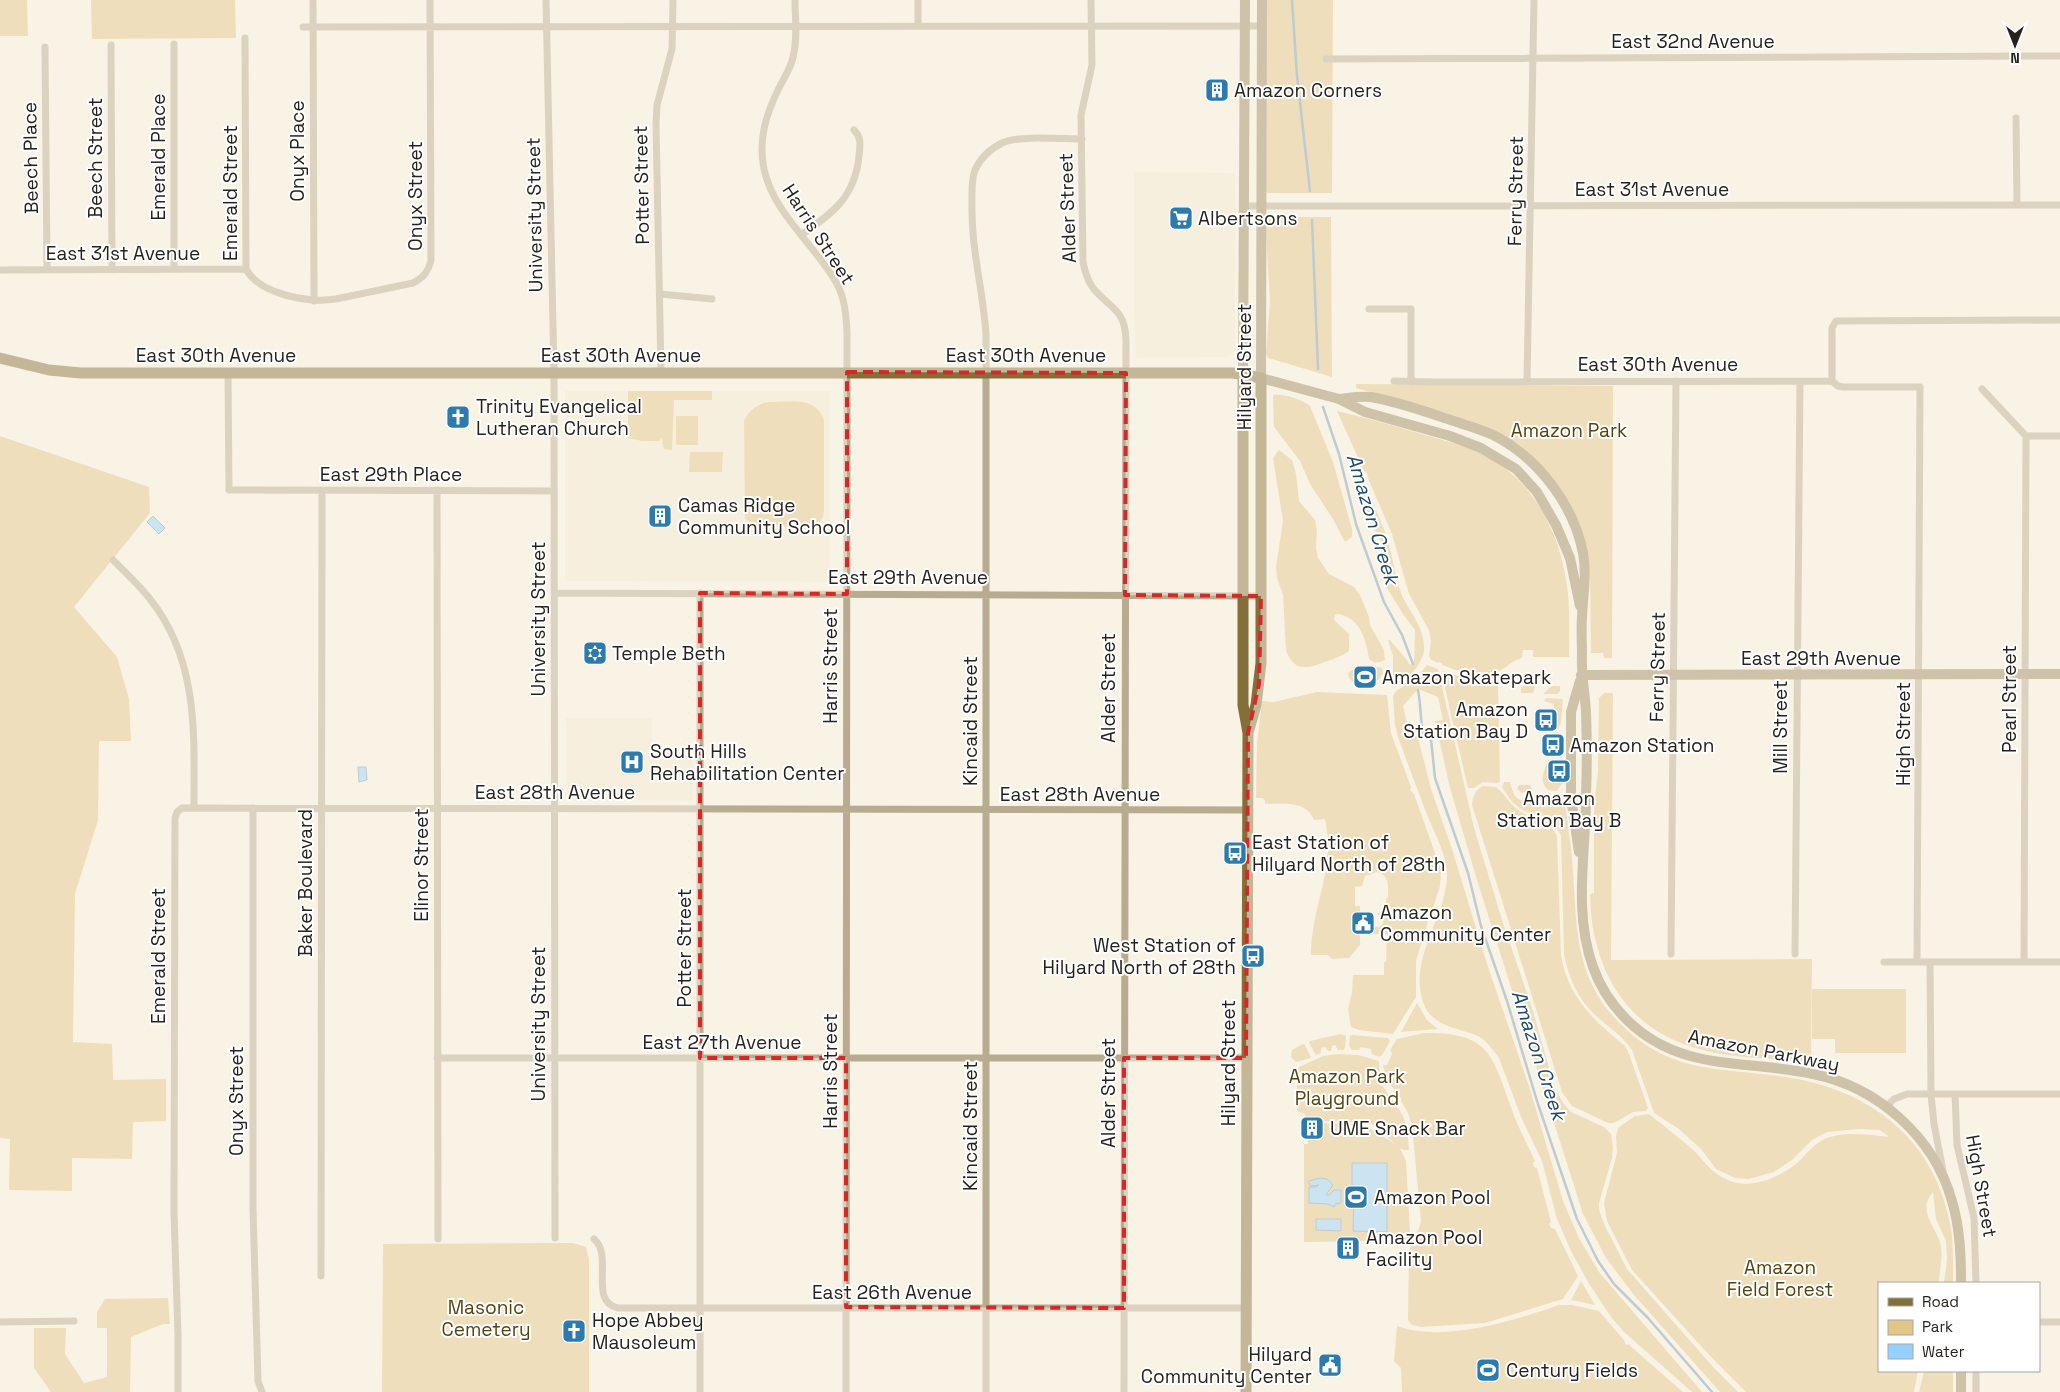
<svg xmlns="http://www.w3.org/2000/svg" width="2060" height="1392" viewBox="0 0 2060 1392" font-family="'Space Grotesk',sans-serif">
<rect width="100%" height="100%" fill="#f9f3e5"/>
<path fill="#f4ebd5" d="M1134,172L1235,173V350L1227,357L1136,358L1134,315Z
M565,391H830V582L565,581Z
M566,718H652V752L692,751L693,798L690,801L571,800L567,797Z"/>
<path fill="#e1c687" d="M0,0H27L28,36H0Z
M91,0H235L236,38L92,39Z
M1267,0H1333L1332,193H1267L1266,189Z
M1267,217H1331L1332,377L1268,358L1266,354L1270,301L1266,234Z
M1356,384L1613,386L1612,658H1604L1603,653H1591L1590,574L1586,547L1550,475L1529,453L1502,435L1417,405L1356,388Z
M628,391H712V400H674L672,450L665,449L663,447L662,438L659,441H642L628,438Z
M1273,395C1284,394 1301,399 1310,406L1333,462L1352,529V537L1345,542L1333,519L1310,484L1300,461L1274,427Z
M768,402C789,402 817,395 824,421V511L823,517L817,526L755,527L745,518L744,421C749,410 756,405 768,402Z
M1337,411C1367,418 1396,426 1425,435C1438,439 1452,442 1465,447C1522,466 1555,518 1565,574C1571,602 1569,630 1569,657H1533V650H1523L1522,658C1512,660 1509,666 1501,670C1484,680 1458,671 1442,665V663L1439,662L1438,663L1431,660L1429,656L1431,641L1429,630L1409,594L1392,534L1367,476L1368,474L1364,471Z
M676,416H698V445H676Z
M0,436L149,487L150,513L74,607L117,657L129,699L131,741H99L98,820L75,894L73,1042L112,1044L113,1080L166,1079V1121L133,1122L132,1159L72,1158V1191L9,1190L10,1139L0,1138Z
M1279,450L1292,460L1296,474L1299,501L1315,520L1317,530L1316,548L1318,558L1329,574L1354,587L1360,595L1369,617L1370,625L1384,650L1385,660C1380,663 1374,664 1369,659C1366,639 1360,618 1338,614L1335,615L1334,620L1349,634V651C1342,656 1336,658 1328,661C1310,667 1296,675 1286,651L1283,595L1277,578L1276,567L1283,521L1273,458Z
M690,452H723L722,472H689Z
M1359,478L1363,481C1371,501 1382,520 1388,541C1393,558 1395,577 1401,593C1409,612 1425,627 1424,649C1423,664 1410,677 1397,684L1393,683V656L1388,640H1390L1407,660L1409,664L1414,665L1415,630L1403,614L1387,588L1381,563L1384,552L1383,545L1365,511Z
M1427,665L1438,669L1474,828L1503,923L1533,1011L1555,1089L1564,1104L1571,1112L1604,1127L1611,1134L1613,1147L1612,1158L1599,1203V1210L1605,1226L1627,1269L1715,1369L1738,1392H1720L1634,1295L1606,1258L1583,1214L1477,880L1450,788L1435,721L1443,720L1438,697L1418,689L1403,706L1408,728L1415,726L1431,789L1452,849L1488,967L1529,1086L1563,1201L1579,1238L1599,1272L1702,1392H1692L1624,1332L1611,1317L1588,1282L1571,1251L1557,1219L1542,1161L1521,1117L1499,1058C1494,1051 1485,1039 1478,1036C1459,1028 1431,1027 1423,1002C1408,957 1448,915 1447,873C1446,855 1437,838 1430,822C1419,794 1408,765 1398,737L1395,725L1393,696L1396,691L1417,677Z
M1378,667L1382,668L1383,673C1377,687 1358,690 1349,678L1348,673L1355,668L1371,669Z
M1443,671L1464,678L1490,679L1498,685L1500,781L1498,783L1483,782L1474,788H1468L1445,688Z
M1528,682L1534,683L1536,684L1533,693H1521V688Z
M1552,686H1560V691L1557,694H1543Z
M1317,692L1387,695L1391,733L1411,787L1410,790L1414,794L1420,811L1441,870L1440,886L1431,915L1410,910L1386,911V898H1388C1388,886 1390,876 1377,872L1365,876L1362,886L1355,887V906H1360V945L1349,958L1332,959L1328,955H1311C1311,907 1336,869 1325,819L1314,820C1306,800 1283,804 1265,804V800L1262,798H1256L1257,743L1262,701L1274,702Z
M1604,693H1613L1611,960L1812,959L1811,1062C1770,1058 1725,1059 1686,1045C1619,1021 1591,960 1590,894L1594,893V805L1598,772L1599,698Z
M1546,698L1563,699L1561,722L1558,729H1548V711H1554V704L1544,701Z
M1548,760H1557V778L1560,782H1563L1557,791L1548,790C1537,780 1546,768 1548,760Z
M1504,782H1510C1513,796 1520,809 1535,794L1549,802L1564,804C1568,814 1568,829 1570,841C1579,904 1567,965 1614,1017C1668,1077 1720,1066 1791,1078C1870,1091 1932,1138 1949,1219C1954,1240 1953,1262 1953,1283H1944L1947,1259L1946,1241L1936,1219L1933,1192C1915,1212 1939,1229 1941,1247C1943,1258 1939,1272 1939,1283H1879V1371H1918L1914,1392H1746L1711,1357L1632,1270L1607,1221L1604,1203L1617,1153L1616,1136L1618,1128L1635,1116L1649,1114C1663,1125 1677,1136 1691,1148C1703,1159 1712,1174 1728,1180C1750,1190 1778,1178 1796,1164C1804,1157 1812,1146 1821,1141C1841,1130 1868,1135 1889,1137L1880,1130L1860,1129L1827,1132L1812,1140L1792,1160L1774,1172L1749,1179L1735,1178L1716,1169L1701,1149L1679,1129L1654,1113L1632,1050C1621,1034 1606,1026 1593,1013C1577,997 1568,976 1564,954L1561,836C1550,808 1535,821 1517,806C1511,802 1506,793 1502,787Z
M1519,785H1530L1532,789L1522,793L1517,789Z
M1482,786L1496,787C1504,793 1509,803 1518,810C1535,823 1544,810 1557,836L1561,955C1567,996 1594,1021 1625,1046L1629,1054L1648,1108L1646,1111L1633,1112L1614,1123H1608L1572,1106L1562,1092L1472,805C1473,796 1475,791 1482,786Z
M1378,913H1408L1429,918L1416,961V997L1393,1034L1359,1030L1351,1027L1348,1009L1352,993L1353,975H1384V962H1386L1387,934H1366V927H1379L1383,924V919L1378,916Z
M1812,989H1906V1053H1835V1039H1812Z
M1417,1003L1427,1020L1438,1029L1401,1032Z
M1424,1033C1489,1032 1492,1054 1511,1107C1517,1126 1527,1143 1535,1161L1533,1163L1534,1167L1537,1168L1551,1222L1549,1224L1551,1228L1555,1229L1578,1276L1563,1299L1485,1323L1421,1327L1412,1325L1408,1320L1409,1251L1419,1228L1421,1221L1412,1126L1408,1113L1401,1101V1098L1387,1081L1383,1065H1387L1392,1054L1390,1050L1397,1039Z
M1341,1034L1346,1036L1345,1048L1343,1050H1338L1335,1045L1332,1046L1331,1051H1328L1325,1047L1321,1048V1053L1316,1055L1309,1043L1310,1041Z
M1352,1035L1388,1038L1390,1041L1382,1055L1379,1057L1372,1054L1371,1049L1361,1047L1359,1050H1352L1349,1046L1350,1036Z
M1303,1044L1305,1045L1311,1058L1296,1062L1291,1057L1292,1050Z
M1338,1054L1358,1055L1379,1061L1380,1082L1402,1114L1407,1127L1409,1150H1404L1400,1148L1406,1161L1410,1232H1407V1242H1393L1390,1239L1377,1238L1376,1241L1304,1242V1144H1308V1133H1317V1123L1363,1124L1395,1144L1374,1125L1367,1122L1308,1121L1305,1114L1297,1111V1068L1323,1056Z
M573,1243L586,1247L589,1259V1392H382L383,1244Z
M1581,1281L1595,1305L1571,1300Z
M168,1298L170,1324H163L131,1337L130,1392H51L34,1368V1328H66L65,1354L84,1383L107,1377V1328H97V1312L105,1299Z
M1559,1305H1572L1599,1311L1624,1340L1626,1345L1628,1344L1683,1392H1402L1401,1368L1394,1361L1397,1326C1443,1343 1513,1321 1559,1305Z
M1924,1371H1953V1392H1919Z"/>
<path fill="#95d1fe" stroke="#749dbb" d="M153,516L165,528L159,534L147,522Z
M358,767H366L367,780L359,782Z
M1352,1163H1387V1232L1353,1231L1354,1197L1352,1196Z
M1320,1178L1327,1179L1333,1185L1326,1195H1329L1334,1190H1341V1203L1335,1204L1334,1207L1328,1204L1309,1203V1187H1316L1319,1185L1312,1186L1309,1184V1181Z
M1316,1219H1341V1231L1316,1230Z"/>
<g fill="none" stroke-linecap="round" stroke-linejoin="round">
<path stroke="#749dbb" stroke-width="2.5" d="M1292,0L1297,76L1310,191
M1312,220L1318,369
M1323,407L1339,454L1356,524L1384,602L1402,635L1413,664
M1418,690C1421,705 1420,718 1423,733L1431,739L1435,778L1468,873L1481,926L1507,1001L1537,1101L1577,1219L1598,1261L1614,1284L1648,1318L1712,1392"/>
<path stroke="#b7ab90" stroke-width="7" d="M313,0L314,301
M546,0L554,373L555,1238
M795,0C795,18 798,39 793,57C791,68 784,78 779,88C766,114 758,140 764,169C774,215 815,244 837,284C845,299 846,315 847,332L846,1392
M918,0V26
M1091,0L1092,65L1081,115L1083,262C1085,272 1087,280 1093,288C1110,309 1125,308 1126,340L1124,1392
M303,27L1262,26
M245,38L246,269C260,295 309,303 336,299L413,283C424,277 428,272 431,260L430,0
M111,45L112,270
M45,47L47,270
M1326,59L2060,56
M2016,118L2017,205
M1244,206L2060,205
M801,235C833,213 855,197 859,156C860,146 862,138 854,130
M174,269V44
M0,270L246,269
M660,294L712,299
M1369,309H1411V382
M661,372L656,124L657,105L672,49L673,0
M228,373L229,490L554,491
M1394,381L1433,382L1832,381L1838,386L1843,387H1920L1917,962
M1832,381V328L1836,321L2060,320
M1527,382L1534,0
M1982,389L2026,436H2060
M437,490L438,1239
M113,560C126,573 139,585 150,599C199,661 194,734 194,808
M554,593L1261,596
M253,808V1208L258,1381L262,1392
M1671,954L1676,381
M1795,954L1800,381
M1884,962H2060
M1930,962L1931,1094L1934,1124L1943,1171
M2024,962L2026,436
M437,1058H1246
M1955,1094L1957,1145L1974,1218L1976,1283
M1886,1107L1894,1099L1907,1094H2060
M594,1239C614,1255 588,1302 618,1308H1245
M321,1276L322,490
M0,1322L74,1321
M2039,1322H2060
M178,1392V1335L174,1213L175,818L177,812L182,808L1246,810
M700,1392V593
M986,1392V334C983,290 971,248 972,204C972,193 971,181 975,170C980,159 990,149 1002,143C1019,135 1061,139 1082,139
M1976,1392V1371"/>
<path stroke="#998860" stroke-width="10" d="M1262,0L1261,378L1339,399L1365,412L1450,436L1481,448L1516,469L1537,492L1556,525L1570,558L1580,606
M1243,375L1245,0
M1339,399C1349,398 1361,396 1371,397C1400,402 1429,413 1457,422C1471,427 1486,431 1499,438C1540,461 1574,506 1583,553C1587,575 1583,595 1582,617C1581,630 1582,642 1582,655C1581,675 1585,693 1586,712C1587,740 1587,768 1586,795C1586,852 1573,912 1593,967C1600,987 1612,1005 1627,1020C1681,1073 1746,1059 1813,1074C1878,1087 1934,1137 1952,1201C1960,1228 1961,1255 1961,1283
M1581,675L2060,674
M1579,852L1571,798V712L1580,681
M1961,1392V1371"/>
<path stroke="#846f3b" stroke-width="11" d="M0,358L49,370L81,373H1233L1261,378V663L1256,705L1248,733
M1243,375V705L1248,733L1246,1392"/>
</g>
<path d="M0 0H2060V1392H0ZM847,372L1126,373L1125,595L1261,596L1259,684L1248,733L1246,1058H1124V1308L846,1307V1058H700V593L847,594Z" fill="#f9f3e5" fill-opacity=".55" fill-rule="evenodd"/>
<path fill="none" stroke="#d62828" stroke-width="4" stroke-dasharray="10 6" stroke-linejoin="round" d="M847,372L1126,373L1125,595L1261,596L1259,684L1248,733L1246,1058H1124V1308L846,1307V1058H700V593L847,594Z"/>
<defs>
<g id="building-square" transform="scale(1.25)"><rect x="-9" y="-9" width="18" height="18" rx="4" fill="#2d7bad" stroke="#fff"/><path d="M-4-6H4V6H1V3H-1V6H-4ZM-2.5-4.3h1.7v1.8h-1.7ZM.8-4.3h1.7v1.8H.8ZM-2.5-1h1.7V.8h-1.7ZM.8-1h1.7V.8H.8Z" fill="#fff"/></g>
<g id="supermarket-square" transform="scale(1.25)"><rect x="-9" y="-9" width="18" height="18" rx="4" fill="#2d7bad" stroke="#fff"/><path d="M-6-5.5h2.5l.6 2H6L4.5 2H-2.5L-4.4-4H-6ZM-1.5 3.2a1.3 1.3 0 1 0 .1 0ZM3 3.2a1.3 1.3 0 1 0 .1 0Z" fill="#fff"/></g>
<g id="church-square" transform="scale(1.25)"><rect x="-9" y="-9" width="18" height="18" rx="4" fill="#2d7bad" stroke="#fff"/><path d="M-1.2-6h2.4v3.5h3.3v2.4h-3.3V6h-2.4V-.1h-3.3v-2.4h3.3Z" fill="#fff"/></g>
<g id="synagogue-square" transform="scale(1.25)"><rect x="-9" y="-9" width="18" height="18" rx="4" fill="#2d7bad" stroke="#fff"/><path d="M0-6.5L5.6 3.2H-5.6ZM0 6.5L5.6-3.2H-5.6Z" fill="#fff"/></g>
<g id="stadium-square" transform="scale(1.25)"><rect x="-9" y="-9" width="18" height="18" rx="4" fill="#2d7bad" stroke="#fff"/><path d="M0-5a6.5 5 0 1 0 0 10a6.5 5 0 1 0 0-10ZM-3.5-1.8h7v3.6h-7Z" fill="#fff"/></g>
<g id="bus-square" transform="scale(1.25)"><rect x="-9" y="-9" width="18" height="18" rx="4" fill="#2d7bad" stroke="#fff"/><path d="M-5-6H5V4H4V6H2V4H-2V6H-4V4H-5ZM-3.5-4V0h7V-4ZM-3.5 1.2v1.5H-2V1.2ZM2 1.2v1.5H3.5V1.2Z" fill="#fff"/></g>
<g id="hospital-square" transform="scale(1.25)"><rect x="-9" y="-9" width="18" height="18" rx="4" fill="#2d7bad" stroke="#fff"/><path d="M-5-5h3v3.5h4V-5h3V5h-3V1.5h-4V5h-3Z" fill="#fff"/></g>
<g id="civic-square" transform="scale(1.25)"><rect x="-9" y="-9" width="18" height="18" rx="4" fill="#2d7bad" stroke="#fff"/><path d="M-.6-6.5H3V-4.5H.6V-3L4-1V1h2V6H-6V1h2V-1L-.6-3ZM-1.2 2.5V6h2.4V2.5Z" fill="#fff"/></g>
</defs>
<g fill-rule="evenodd">
<use href="#building-square" x="1217" y="90"/>
<use href="#supermarket-square" x="1181" y="218"/>
<use href="#church-square" x="458" y="417"/>
<use href="#building-square" x="660" y="516"/>
<use href="#synagogue-square" x="595" y="653"/>
<use href="#stadium-square" x="1365" y="677"/>
<use href="#bus-square" x="1546" y="720"/>
<use href="#bus-square" x="1553" y="745"/>
<use href="#hospital-square" x="632" y="762"/>
<use href="#bus-square" x="1559" y="771"/>
<use href="#bus-square" x="1235" y="853"/>
<use href="#civic-square" x="1363" y="923"/>
<use href="#bus-square" x="1253" y="956"/>
<use href="#building-square" x="1312" y="1128"/>
<use href="#stadium-square" x="1356" y="1197"/>
<use href="#building-square" x="1348" y="1248"/>
<use href="#church-square" x="574" y="1331"/>
<use href="#civic-square" x="1330" y="1365"/>
<use href="#stadium-square" x="1488" y="1370"/>
</g>
<g text-anchor="middle" stroke-width="4" stroke-linejoin="round" paint-order="stroke">
<g font-size="19" fill="#26231e" stroke="#fff">
<text x="1693" y="48">East 32nd Avenue</text>
<text transform="translate(297 151) rotate(-90)" y="7">Onyx Place</text>
<text transform="translate(158 157) rotate(-90)" y="7">Emerald Place</text>
<text transform="translate(30 158) rotate(-91)" y="7">Beech Place</text>
<text transform="translate(95 158) rotate(-90)" y="7">Beech Street</text>
<text transform="translate(641 185) rotate(-91)" y="7">Potter Street</text>
<text x="1652" y="196">East 31st Avenue</text>
<text transform="translate(1515 191) rotate(-89)" y="7">Ferry Street</text>
<text transform="translate(230 193) rotate(-90)" y="7">Emerald Street</text>
<text transform="translate(415 196) rotate(-90)" y="7">Onyx Street</text>
<text transform="translate(1067 208) rotate(-92)" y="7">Alder Street</text>
<text transform="translate(534 215) rotate(-91)" y="7">University Street</text>
<text transform="translate(819 234) rotate(57)" y="7">Harris Street</text>
<text x="123" y="260">East 31st Avenue</text>
<text x="216" y="362">East 30th Avenue</text>
<text x="621" y="362">East 30th Avenue</text>
<text x="1026" y="362">East 30th Avenue</text>
<text x="1658" y="371">East 30th Avenue</text>
<text transform="translate(1244 367) rotate(-90)" y="7">Hilyard Street</text>
<text x="391" y="481">East 29th Place</text>
<text x="908" y="584">East 29th Avenue</text>
<text transform="translate(538 619) rotate(-90)" y="7">University Street</text>
<text x="1821" y="665">East 29th Avenue</text>
<text transform="translate(830 666) rotate(-90)" y="7">Harris Street</text>
<text transform="translate(1657 667) rotate(-89)" y="7">Ferry Street</text>
<text transform="translate(1108 688) rotate(-90)" y="7">Alder Street</text>
<text transform="translate(2009 699) rotate(-90)" y="7">Pearl Street</text>
<text transform="translate(970 721) rotate(-90)" y="7">Kincaid Street</text>
<text transform="translate(1780 727) rotate(-90)" y="7">Mill Street</text>
<text transform="translate(1903 734) rotate(-90)" y="7">High Street</text>
<text x="555" y="799">East 28th Avenue</text>
<text x="1080" y="801">East 28th Avenue</text>
<text transform="translate(421 865) rotate(-90)" y="7">Elinor Street</text>
<text transform="translate(305 883) rotate(-90)" y="7">Baker Boulevard</text>
<text transform="translate(684 948) rotate(-90)" y="7">Potter Street</text>
<text transform="translate(158 956) rotate(-90)" y="7">Emerald Street</text>
<text transform="translate(538 1024) rotate(-90)" y="7">University Street</text>
<text x="722" y="1049">East 27th Avenue</text>
<text transform="translate(1764 1050) rotate(11)" y="7">Amazon Parkway</text>
<text transform="translate(1228 1063) rotate(-90)" y="7">Hilyard Street</text>
<text transform="translate(830 1071) rotate(-90)" y="7">Harris Street</text>
<text transform="translate(1108 1093) rotate(-90)" y="7">Alder Street</text>
<text transform="translate(236 1101) rotate(-90)" y="7">Onyx Street</text>
<text transform="translate(970 1126) rotate(-90)" y="7">Kincaid Street</text>
<text transform="translate(1982 1186) rotate(80)" y="7">High Street</text>
<text x="892" y="1299">East 26th Avenue</text>
</g>
<g font-size="19" fill="#26231e" stroke="#fff" text-anchor="start">
<text x="1234" y="97">Amazon Corners</text>
<text x="1198" y="225">Albertsons</text>
<text x="476" y="413">Trinity Evangelical<tspan x="476" dy="22">Lutheran Church</tspan></text>
<text x="678" y="512">Camas Ridge<tspan x="678" dy="22">Community School</tspan></text>
<text x="612" y="660">Temple Beth</text>
<text x="1382" y="684">Amazon Skatepark</text>
<text x="1528" y="716" text-anchor="end">Amazon<tspan x="1528" dy="22">Station Bay D</tspan></text>
<text x="1570" y="752">Amazon Station</text>
<text x="650" y="758">South Hills<tspan x="650" dy="22">Rehabilitation Center</tspan></text>
<text x="1559" y="805" text-anchor="middle">Amazon<tspan x="1559" dy="22">Station Bay B</tspan></text>
<text x="1252" y="849">East Station of<tspan x="1252" dy="22">Hilyard North of 28th</tspan></text>
<text x="1380" y="919">Amazon<tspan x="1380" dy="22">Community Center</tspan></text>
<text x="1236" y="952" text-anchor="end">West Station of<tspan x="1236" dy="22">Hilyard North of 28th</tspan></text>
<text x="1330" y="1135">UME Snack Bar</text>
<text x="1374" y="1204">Amazon Pool</text>
<text x="1366" y="1244">Amazon Pool<tspan x="1366" dy="22">Facility</tspan></text>
<text x="592" y="1327">Hope Abbey<tspan x="592" dy="22">Mausoleum</tspan></text>
<text x="1312" y="1361" text-anchor="end">Hilyard<tspan x="1312" dy="22">Community Center</tspan></text>
<text x="1506" y="1377">Century Fields</text>
</g>
<g font-size="19" fill="#564311" stroke="#fff">
<text x="1569" y="437">Amazon Park</text>
<text x="1347" y="1083">Amazon Park<tspan x="1347" dy="22">Playground</tspan></text>
<text x="1780" y="1274">Amazon<tspan x="1780" dy="22">Field Forest</tspan></text>
<text x="486" y="1314">Masonic<tspan x="486" dy="22">Cemetery</tspan></text>
</g>
<g font-size="20" font-style="italic" fill="#1d4a68" stroke="#fff">
<text transform="translate(1373 519) rotate(73)" y="7">Amazon Creek</text>
<text transform="translate(1539 1055) rotate(72)" y="7">Amazon Creek</text>
</g>
</g>
<rect x="1878" y="1282" width="162" height="90" fill="#ffffff" stroke="#a8a7a5"/>
<rect x="1888" y="1298" width="25" height="8" fill="#846f3b" stroke="#a8a7a5"/>
<text x="1922" y="1307" font-size="15" fill="#26231e">Road</text>
<rect x="1888" y="1320" width="25" height="15" fill="#e1c687" stroke="#a8a7a5"/>
<text x="1922" y="1332" font-size="15" fill="#26231e">Park</text>
<rect x="1888" y="1344" width="25" height="15" fill="#95d1fe" stroke="#a8a7a5"/>
<text x="1922" y="1357" font-size="15" fill="#26231e">Water</text>
<g transform="translate(2015 45) rotate(180)" stroke="#ffffff" stroke-width="4" paint-order="stroke">
<path d="M0-4L9 19L0 12L-9 19Z" fill="#26231e"/>
<text y="-8" font-size="14" font-weight="bold" text-anchor="middle" fill="#26231e">N</text>
</g>
</svg>
